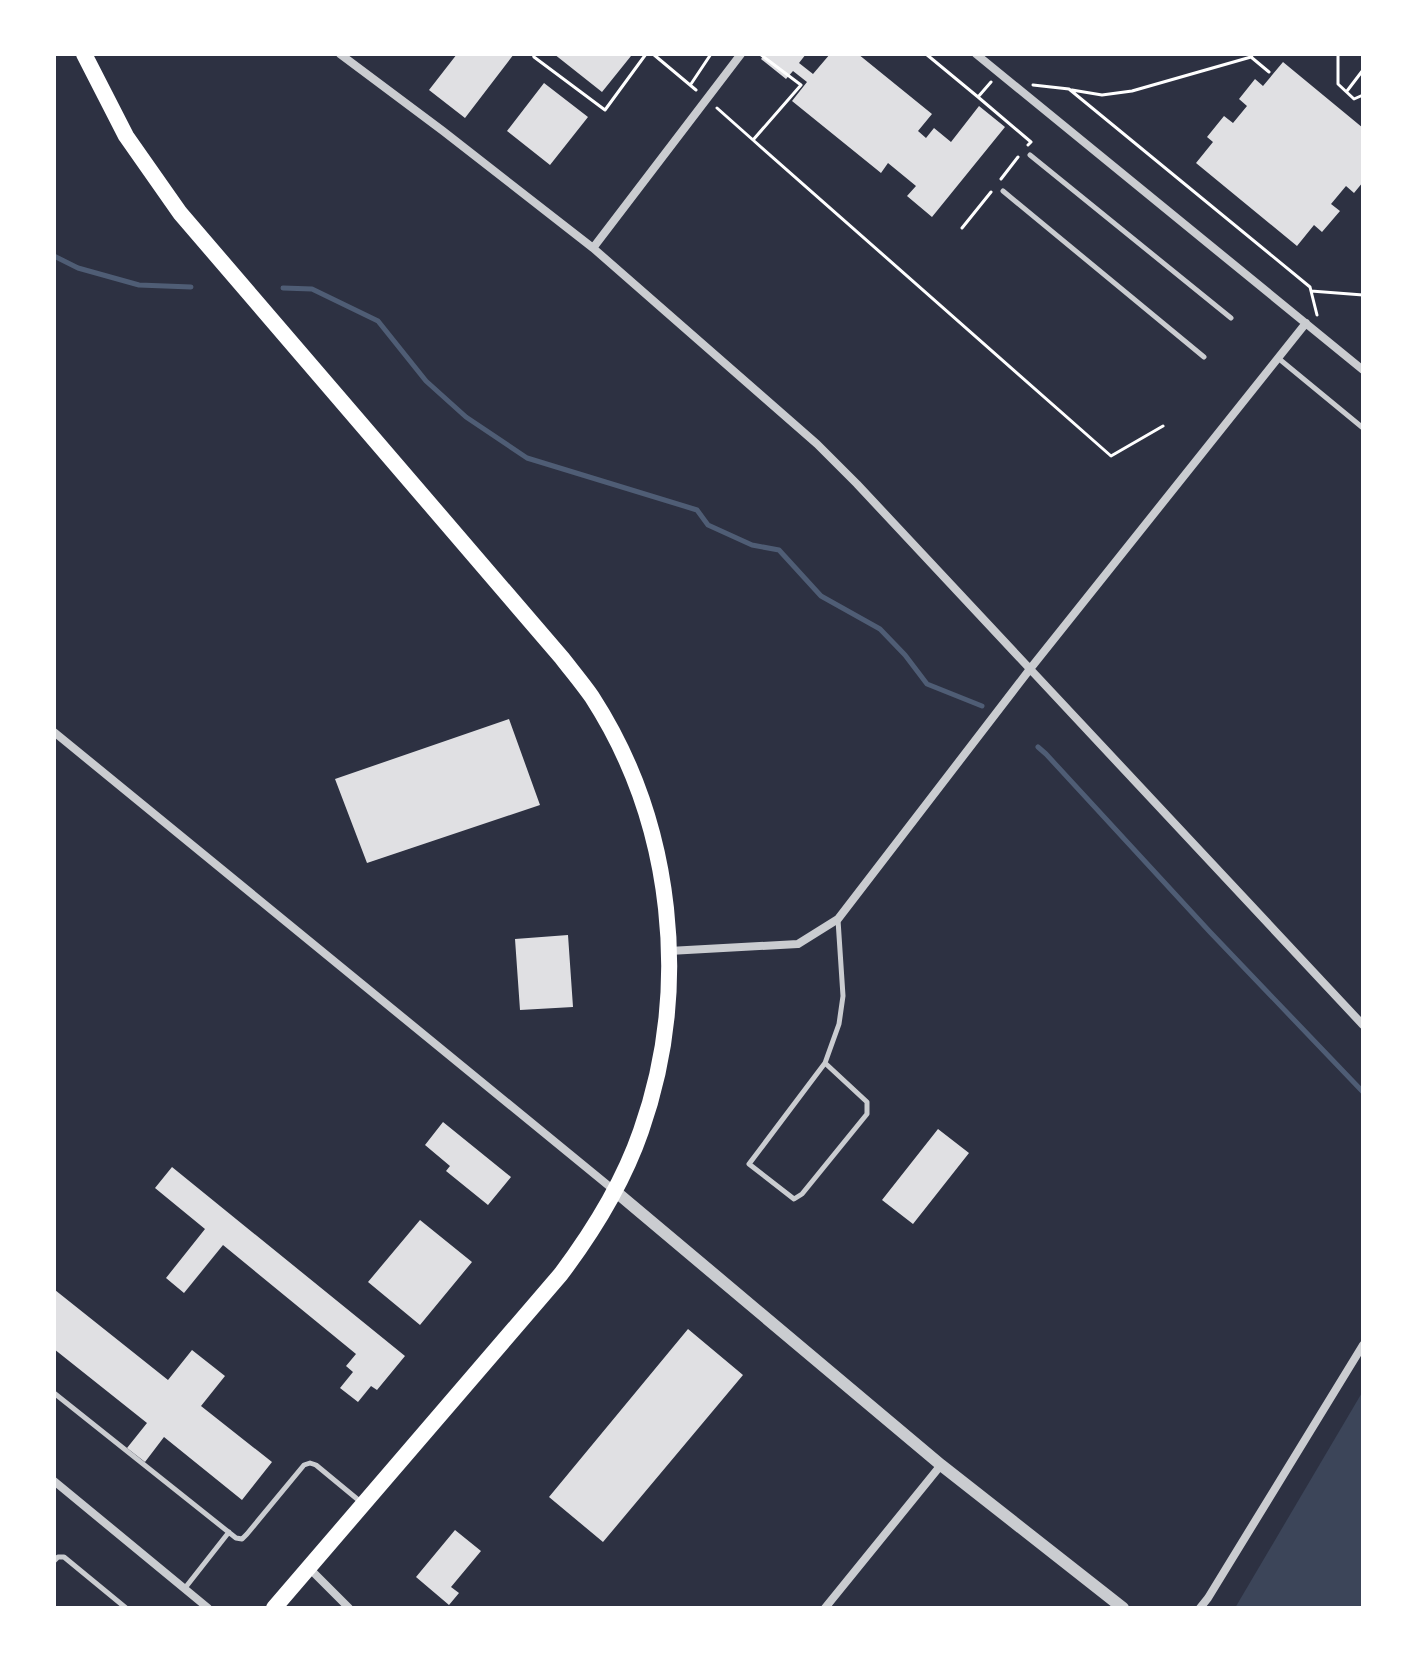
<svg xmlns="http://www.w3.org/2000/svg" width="1417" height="1662" viewBox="0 0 1417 1662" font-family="Mulish,sans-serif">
<rect width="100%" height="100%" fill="#2d3142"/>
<path fill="#3c4559" d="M1363,1391V1608H1235Z"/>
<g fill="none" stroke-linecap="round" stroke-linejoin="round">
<path stroke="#4f5d75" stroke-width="5" d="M54,256L78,268L139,285L191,287
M283,288L312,289L378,321L426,381L466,417L527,458L697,510L708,525L752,545L779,550L821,596L880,629L905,655L927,684L982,706
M1038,747L1046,754L1210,932L1363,1092"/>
</g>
<path fill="#e0e0e3" d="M457,54H514L465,118L429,90Z
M554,54H629L631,56L602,92Z
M765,54H806L799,63L813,74L830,54H858L932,114L918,131L926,138L934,128L951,142L979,106L1005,127L932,217L907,196L916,186L888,163L881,173L792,101L807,82L793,71L786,79L761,59Z
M1283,62L1363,128V182L1354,193L1346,186L1331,204L1340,211L1322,232L1314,225L1297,246L1196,163L1213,142L1207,137L1224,116L1233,123L1247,106L1239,99L1255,79L1263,86Z
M544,83L588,117L550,165L507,131Z
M509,719L540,805L367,863L335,779Z
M568,935L573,1007L520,1010L515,939Z
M443,1122L511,1177L488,1205L446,1171L450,1166L425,1145Z
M938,1129L969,1153L913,1224L882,1200Z
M172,1167L405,1356L377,1390L371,1386L358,1402L340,1388L353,1372L346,1366L356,1354L223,1245L184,1293L166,1278L205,1229L155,1188Z
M420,1220L472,1262L420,1325L368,1282Z
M55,1290L168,1380L192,1350L225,1376L201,1406L272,1462L242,1500L164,1437L145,1462L127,1448L147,1423L54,1349Z
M688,1329L743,1375L603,1542L549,1497Z
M455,1530L481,1551L451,1587L459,1593L449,1605L416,1577Z"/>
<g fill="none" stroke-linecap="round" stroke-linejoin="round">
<path stroke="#fff" stroke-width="3" d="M533,54L534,57L605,110L646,54
M653,54L696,90
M760,54L801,85L753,140L1111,456L1163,426
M926,54L978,97
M1253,54L1251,57L1269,72
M1338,54V84L1354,99L1363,95
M991,82L978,97L1031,142L1028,145
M691,84L711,54
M1033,85L1069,89L1310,287L1317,315
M1072,90L1102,95L1132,91L1251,57
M1347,91L1363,70
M717,108L753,140
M1001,179L1018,157
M962,228L991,192
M1311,291L1363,295"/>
<path stroke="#caccd0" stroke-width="5" d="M1030,155L1231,318
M1003,191L1204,357
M1278,358L1363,428
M825,1063L867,1102V1114L802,1194L794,1199L749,1164L825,1063L839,1024L843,996L838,920
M54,1393L236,1538L242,1539L247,1534L304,1465L310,1463L316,1465L362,1503
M54,1561L58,1557H64L126,1608
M185,1588L229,1532"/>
<path stroke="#caccd0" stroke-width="8" d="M340,54L443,131L593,248L817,444L857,484L1363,1025
M976,54L1363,370
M593,248L741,54
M54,732L615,1191
M669,951L798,944L838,919L1030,669L1306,323
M54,1481L208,1608
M309,1568L349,1608
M825,1608L941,1465
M1200,1608L1208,1598L1363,1345"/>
<path stroke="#caccd0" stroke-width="12" d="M615,1191L941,1465L1123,1608"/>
<path stroke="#fff" stroke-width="16" d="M84,54L126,136L180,213L562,658C572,671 583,684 592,697C674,824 691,989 641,1131C623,1183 594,1230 561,1274L274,1608"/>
</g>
<rect width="1417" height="1662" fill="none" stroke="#ffffff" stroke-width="112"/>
</svg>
